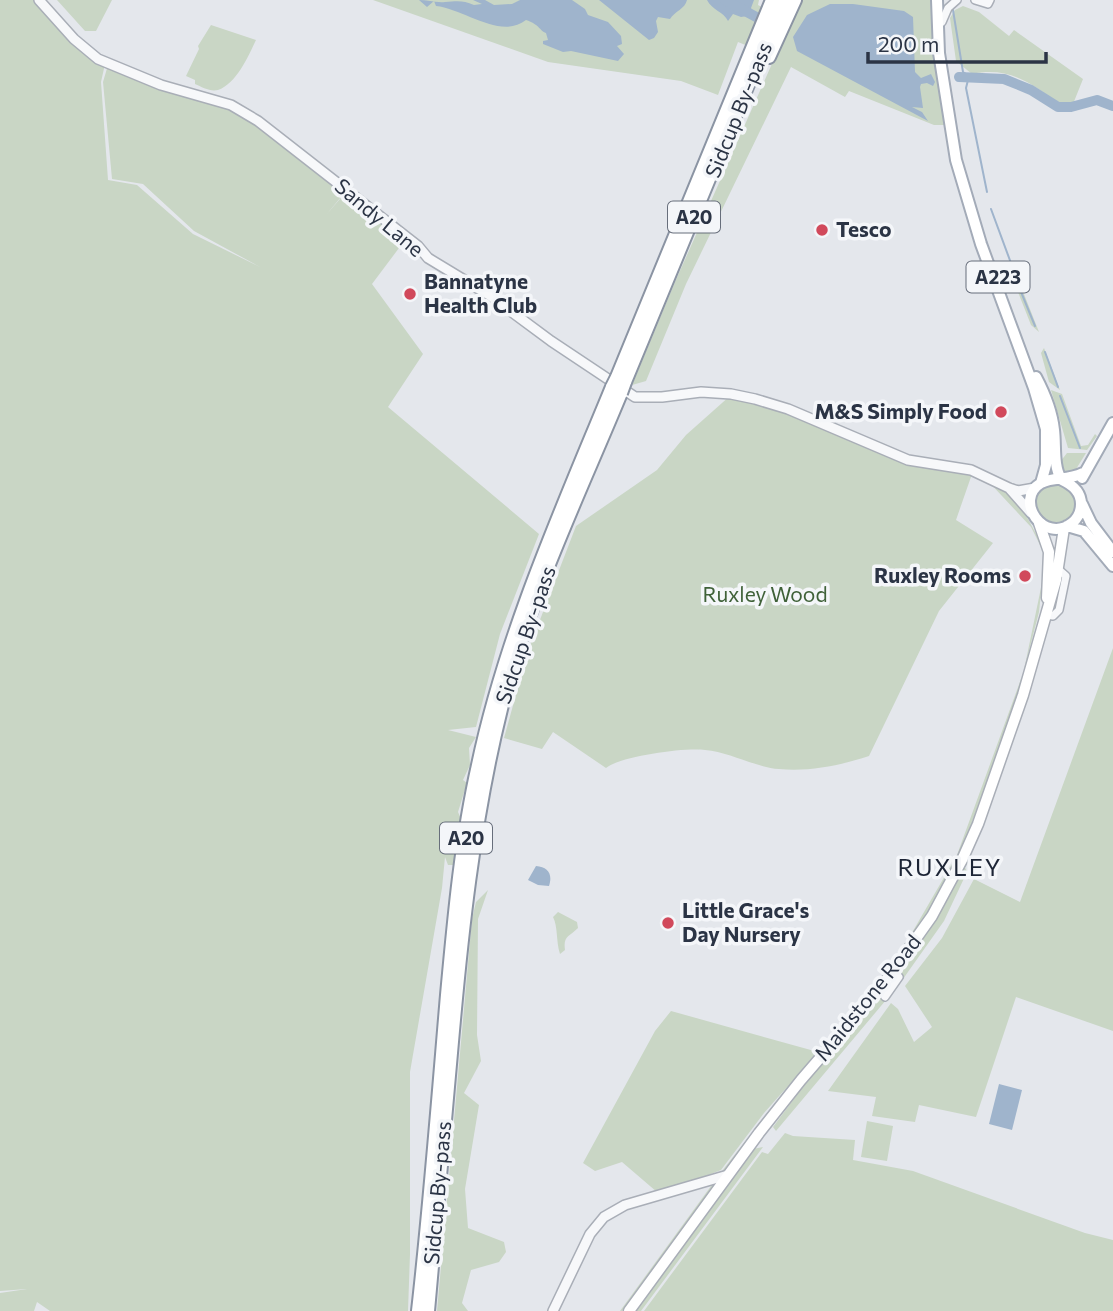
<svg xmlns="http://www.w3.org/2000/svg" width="1113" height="1311" viewBox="0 0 1113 1311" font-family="Commissioner,sans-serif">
<rect width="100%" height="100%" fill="#e4e7ec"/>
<path fill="#c9d6c5" d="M0,0H38L105,64L101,82L108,180L137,185L193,234L260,267L194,231L143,184L112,179L103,82L108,65L231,106L346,191L326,215L346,192L405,240L372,284L423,354L388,407L539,534L500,634L476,727L448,730L476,737L469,748L470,765L463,780L467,783L458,812L462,821L453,865H448L445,857L442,888L410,1072V1254L408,1311H50L37,1302L34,1311H0V1293L27,1289L0,1291Z
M57,0H112L96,31H85Z
M373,0H759L758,5L790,22L800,0H932L935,53L945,125H934L849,91L845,97L791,67L686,284L646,381L632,385L675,282L775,57L738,42L718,95L681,81L548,62Z
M963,6L979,12L1009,36L1014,30L1083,79L1073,104C1056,106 1050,96 1037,88C1016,74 997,69 972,74L956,61L950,18L955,10Z
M211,25L256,40C248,57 236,84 218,90C210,92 202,87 195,84V80L186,76L199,49L198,46Z
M1020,284L1039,332L1031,325L1016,287Z
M1044,348L1060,390L1049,382L1041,353Z
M1051,390L1062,394L1081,446L1088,445L1095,434L1097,436L1087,450L1068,448Z
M731,395L788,410L895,456L972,474L956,520L993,543L939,611L869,756C841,765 810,772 779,769C754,767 730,752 705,750C686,747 620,756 606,768L553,732L542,749L504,738L528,651L576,526L657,470L686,435Z
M1067,453H1086L1073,474L1067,475L1061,469L1060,462Z
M988,481L1004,489L1020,504L1041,543L1045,555L1039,612L1024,670L1043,578L1045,555L1031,527Z
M1035 504a21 21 0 1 1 42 0a21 21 0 1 1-42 0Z
M1113,648V1031L1016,997L976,1117L919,1105L915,1122L872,1116L876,1097L828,1091L891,1003L898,1009L914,1042L932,1027L905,986L942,938L974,879L1020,902Z
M1021,679L1024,681L962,849L932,907L892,968L799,1076L727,1169L722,1171L788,1086L764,1113L721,1170L693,1181L657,1192L622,1162L595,1171L583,1163L655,1031L671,1011L818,1052L887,970L891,969L957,855Z
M964,865L967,872L944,921L903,979L898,973L938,916Z
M488,890L478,919L477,1035L481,1061L464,1093L479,1105L465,1189L468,1228L504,1242L506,1252L499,1262L471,1270L462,1303L468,1311H437L472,919L476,902Z
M558,912L577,922L578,928C569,937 563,936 565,950L560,954C556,942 558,926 553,917Z
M882,994L886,1000L776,1131L773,1127L805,1084Z
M867,1121L893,1126L887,1161L861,1157Z
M785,1133L793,1136L855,1140L853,1160L913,1171L1085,1233L1113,1240V1311H644L762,1152L768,1154Z
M763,1147L641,1311H633L753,1149Z
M714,1182H716L622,1311H620Z"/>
<path fill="#9fb4cc" d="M419,0C427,0 437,3 445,2C457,1 463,0 474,5L482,4L473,0H485L494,5L512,4L520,0H572L585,9L588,15L608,22L621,36L622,44L617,46L624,54L618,61L571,51L563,52L543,44V41L548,40L546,33C540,31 539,24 526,20C501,40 464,9 436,6L434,1L427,7Z
M599,0H687C685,9 675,11 670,19L658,17L656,21L658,32L654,38L649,40Z
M707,0H754L751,8L753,15L741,17L733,14L728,21C724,12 712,10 707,0Z
M830,4H853L904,11L913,17L915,72L921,78L931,74L935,82L933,86L927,83L921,84L920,87L923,108L912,107L922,112L928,121L797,51L793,37L807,15Z
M536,866C548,867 553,874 549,886L538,885L528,880Z
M999,1084L1022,1090L1012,1130L989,1124Z"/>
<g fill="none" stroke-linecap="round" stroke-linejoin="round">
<path stroke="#9fb4cc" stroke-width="2" d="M953,10L963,72L969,76L966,88L987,192
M991,209L1015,274
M1019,287L1035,326
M1045,352L1058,387
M1060,396L1080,448"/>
<path stroke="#9fb4cc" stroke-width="10" d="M725,0L769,24
M959,77L1004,79L1031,90L1058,107H1071L1097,100L1113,106"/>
<g stroke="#a9aeb7" stroke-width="10">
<path id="minor" d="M975,0L988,4L990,0
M942,22L948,8L957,0
M1046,615L1053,616L1059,610L1066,576L1058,569
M885,997L899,977L894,972"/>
</g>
<g stroke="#a9aeb7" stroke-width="12">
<path id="tertiary" d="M39,0L74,39L98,59L161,85L231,105L258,121L418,246L428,258L489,295L551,341L635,397H662L701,392L731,394L755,399L788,409L908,460L971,470L1009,488L1018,491L1035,488
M1009,488L1031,513
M553,1311L590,1234L604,1217L625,1205L728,1175"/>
</g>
<g stroke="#a9aeb7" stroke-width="13">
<path id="secondary" d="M1039,523L1049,552L1047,598
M629,1311L759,1133L801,1080L883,985L932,916L962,860L978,824L1023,695L1056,580L1064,528"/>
</g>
<g stroke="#a3abb8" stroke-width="14">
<path id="primary" d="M937,0L939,53L956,160L981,244L1034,388L1046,429V465L1041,483
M1036,377C1045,394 1052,411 1054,430C1056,446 1053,465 1061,479
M1082,478L1113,423
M1062,480C1073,485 1081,492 1081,504C1081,512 1077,519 1072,523C1044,545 1013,500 1041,483C1054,476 1067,481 1083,473
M1082,504L1091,523L1113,552
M1067,526L1084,531L1113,566"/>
</g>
<g stroke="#8b94a3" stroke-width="16">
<path id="trunk" d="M769,57L795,0
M617,377L772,0
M625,382L783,0
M418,1311C430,1206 438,1101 447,995C454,919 461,840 478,765C506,633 561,511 612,387
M428,1311C435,1225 443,1139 451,1053C461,938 473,822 501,709C528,600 578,497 621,393"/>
</g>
<use href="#minor" stroke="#f7f8fa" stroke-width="7"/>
<use href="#tertiary" stroke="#f7f8fa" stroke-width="9"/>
<use href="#secondary" stroke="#fff" stroke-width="10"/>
<use href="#primary" stroke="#fff" stroke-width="10"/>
<use href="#trunk" stroke="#fff" stroke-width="12"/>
<g stroke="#8b94a3" stroke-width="16" stroke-linecap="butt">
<path id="trunk-bridge" d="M612,387L617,377
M621,393L625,382"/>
</g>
<use href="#trunk-bridge" stroke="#fff" stroke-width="12"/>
</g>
<g fill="#d1495b" stroke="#f4f6f9" stroke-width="2.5">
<circle cx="822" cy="230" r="7"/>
<circle cx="410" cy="294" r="7"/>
<circle cx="1001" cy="412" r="7"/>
<circle cx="1025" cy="576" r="7"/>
<circle cx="668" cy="923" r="7"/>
</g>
<g text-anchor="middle" stroke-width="7" stroke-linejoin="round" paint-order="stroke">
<g fill="#f4f6f9" stroke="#676e7b" stroke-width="2">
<rect x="668" y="201.5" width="52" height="31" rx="5"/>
<rect x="966.5" y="261.5" width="63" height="31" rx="5"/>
<rect x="440" y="822.5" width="52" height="31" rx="5"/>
</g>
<g font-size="19" font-weight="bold" fill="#2b3445">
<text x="694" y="224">A20</text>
<text x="998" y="284">A223</text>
<text x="466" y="845">A20</text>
</g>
<g font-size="21" fill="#2b3445" stroke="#f4f6f9">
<text transform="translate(739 110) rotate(-68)" y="7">Sidcup By-pass</text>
<text transform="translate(379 218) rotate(40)" y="7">Sandy Lane</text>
<text transform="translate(526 635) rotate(-71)" y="7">Sidcup By-pass</text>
<text transform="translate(868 998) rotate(-51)" y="7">Maidstone Road</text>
<text transform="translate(438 1193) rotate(-85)" y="7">Sidcup By-pass</text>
</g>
<g font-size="21" font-weight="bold" fill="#2b3445" stroke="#f4f6f9" text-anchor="start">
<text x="836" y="237">Tesco</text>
<text x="424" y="289">Bannatyne<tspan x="424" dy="24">Health Club</tspan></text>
<text x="987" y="419" text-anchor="end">M&amp;S Simply Food</text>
<text x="1011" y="583" text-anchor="end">Ruxley Rooms</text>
<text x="682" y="918">Little Grace's<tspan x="682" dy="24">Day Nursery</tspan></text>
</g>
<g font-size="21" fill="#3f6138" stroke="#f4f6f9">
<text x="765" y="602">Ruxley Wood</text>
</g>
<g font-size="24" letter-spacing="2" fill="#1d2536" stroke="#f4f6f9">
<text x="950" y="876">RUXLEY</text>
</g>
</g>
<path d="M868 52v10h178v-10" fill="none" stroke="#2b3445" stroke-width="3.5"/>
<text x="878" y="52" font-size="21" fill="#2b3445" stroke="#f4f6f9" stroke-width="5" paint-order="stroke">200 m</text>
</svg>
